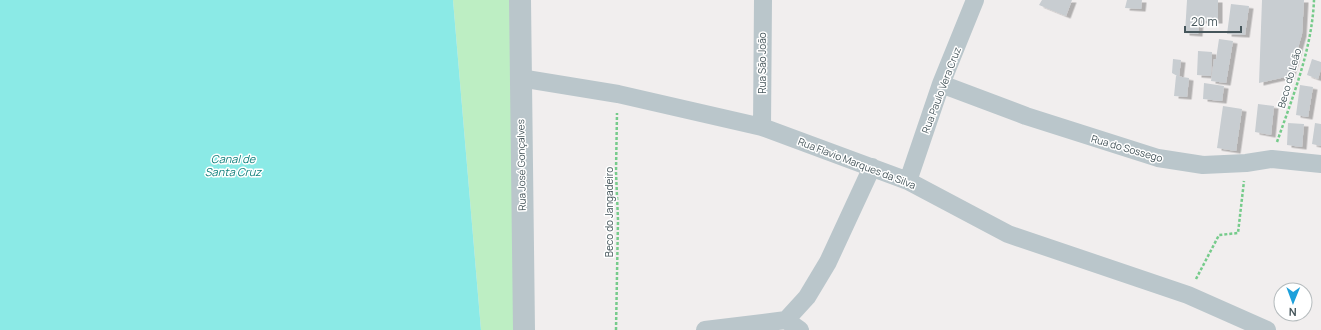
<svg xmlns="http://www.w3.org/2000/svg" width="1321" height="330" viewBox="0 0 1321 330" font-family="Manrope,sans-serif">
<defs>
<filter id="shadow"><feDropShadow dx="4.5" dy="2.5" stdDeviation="0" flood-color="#0004"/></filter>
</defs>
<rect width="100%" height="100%" fill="#f1eeee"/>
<path fill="#bdeec3" d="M453,0H513L518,330H481Z"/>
<path fill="#8beae6" d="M0,0H453L481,330H0Z"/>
<path fill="#c8cdd1" filter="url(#shadow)" d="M1042,0H1072L1066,16L1039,5Z
M1127,0H1142L1141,9L1125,8Z
M1187,0H1218V21H1199L1198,34L1185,33Z
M1262,0H1304L1302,34L1290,76L1259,83Z
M1231,4L1249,6L1245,35L1227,34Z
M1219,39L1233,41L1226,83L1211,81L1214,59H1216Z
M1198,51L1212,52L1211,76L1197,75Z
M1173,59L1181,60L1179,77L1172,73Z
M1312,59L1321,62V69L1318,79L1307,75Z
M1176,76L1189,78L1187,97L1174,96Z
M1204,83L1224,86L1222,101L1203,99Z
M1300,85L1313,87L1308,117L1296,115Z
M1258,104L1274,106L1271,135L1255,132Z
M1223,106L1242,109L1236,151L1217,148Z
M1288,123L1304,124L1302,147L1287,145Z
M1315,123L1321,124V146L1312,144Z"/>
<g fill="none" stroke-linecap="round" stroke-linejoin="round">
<path stroke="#76cb8b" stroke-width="2.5" stroke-dasharray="3 2" stroke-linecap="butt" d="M1277,142C1293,96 1312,49 1314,0
M1196,279L1219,235L1238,233L1244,181
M616,330L618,220L616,172L617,113"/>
<path stroke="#bac6cb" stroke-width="18" d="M520,78L618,94L762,127L908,181L1008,234L1188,295L1267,330
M941,84L1026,116L1158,158L1203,165L1246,163L1272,159L1321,164
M762,127L763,0
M908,181L941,84L975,0
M786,320L800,330
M705,330L786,320L807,297L828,262L872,167"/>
<path stroke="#bac6cb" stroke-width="22" d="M520,0L524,330"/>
</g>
<g text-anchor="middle" stroke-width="3" stroke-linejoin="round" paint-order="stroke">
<g font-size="10" fill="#46565b" stroke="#fff">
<text transform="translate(762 63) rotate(-90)" y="4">Rua São João</text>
<text transform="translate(1289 78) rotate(-74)" y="4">Beco do Leão</text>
<text transform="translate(941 90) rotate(-69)" y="4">Rua Paulo Vera Cruz</text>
<text transform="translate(1127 148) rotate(16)" y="4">Rua do Sossego</text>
<text transform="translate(857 163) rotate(21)" y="4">Rua Flavio Marques da Silva</text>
<text transform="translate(521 165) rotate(-91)" y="4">Rua José Gonçalves</text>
<text transform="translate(609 212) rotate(-90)" y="4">Beco do Jangadeiro</text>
</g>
<g font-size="11" font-style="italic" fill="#10807c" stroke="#fff">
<text x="233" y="163">Canal de<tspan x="233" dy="13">Santa Cruz</tspan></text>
</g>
</g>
<g transform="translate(1293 302) rotate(181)"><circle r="19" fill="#ffffff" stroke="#b5bbbd"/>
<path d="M0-3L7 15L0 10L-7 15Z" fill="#1da0db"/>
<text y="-6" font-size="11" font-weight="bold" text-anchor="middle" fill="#46565b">N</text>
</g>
<path d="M1185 26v6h56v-6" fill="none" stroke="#46565b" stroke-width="2"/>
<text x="1191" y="26" font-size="12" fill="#46565b" stroke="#ffffff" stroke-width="3" paint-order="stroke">20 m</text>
</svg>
